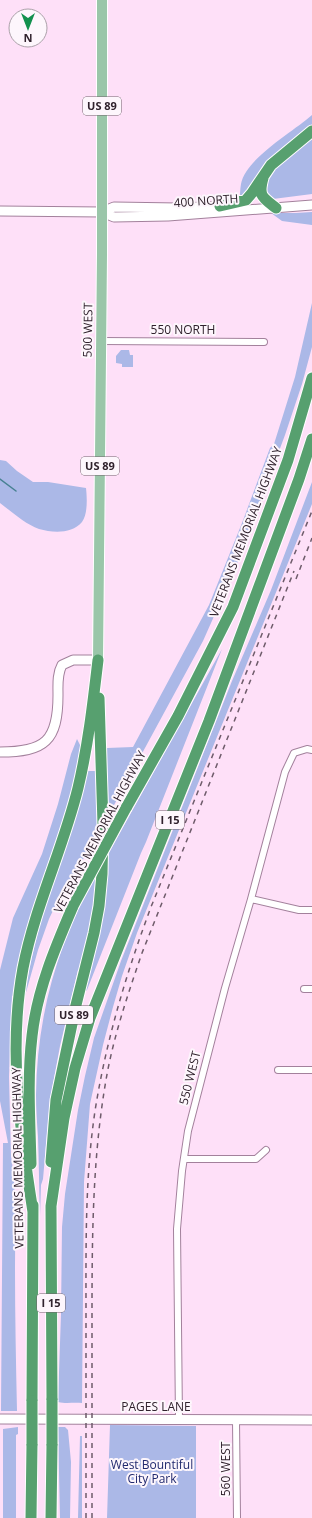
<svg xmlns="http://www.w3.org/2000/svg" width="312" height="1518" viewBox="0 0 312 1518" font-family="'Open Sans',sans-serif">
<rect width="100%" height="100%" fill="#fee0f8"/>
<path fill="#abb8e7" d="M312,115V126L240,200C240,195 240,189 241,184C246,158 293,132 312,115Z
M312,137V194L273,199L266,194V180L275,167Z
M312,212V225L282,221L271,213H296Z
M312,303V347L302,384L285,435L235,569L203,641L107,818V748L133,747L209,605L242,523L270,448L274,444L295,377Z
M121,350H129L130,355H133V367H122V364L116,363V356Z
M0,460L6,461L17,471L33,482H48L86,488C87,497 88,514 82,522C72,534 53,533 39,529C25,524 12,512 0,503Z
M312,482V504L137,933L122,976L113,1007L103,1045L90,1104L84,1182L82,1403C73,1402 67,1404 58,1402L61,1314L62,1227L65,1194L78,1110L85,1076L94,1038L121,961L232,681L271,590Z
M222,649L146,842L141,853L87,990L84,993L107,856Z
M77,739L81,747L75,781L31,920L15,995L12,996L9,1077L11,1156C17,1192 15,1231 15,1268C15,1316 16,1363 17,1411H1L3,1143H8L0,1101V970L13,918L42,854L58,804L71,754Z
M87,771H98V835L58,900L49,919L38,950L23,1003C36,924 63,847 87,771Z
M97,873C95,906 88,938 80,971L78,970L60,1046L50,1100L43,1179L41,1185L40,1216C39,1189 39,1163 38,1137C37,1123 36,1109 36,1095C37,1014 58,942 97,873Z
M110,1425L196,1426V1518H107Z
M18,1427V1434L16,1435V1518H3V1429Z
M58,1427H65L68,1430L71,1462L70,1518H60Z
M80,1436H82V1518H78Z"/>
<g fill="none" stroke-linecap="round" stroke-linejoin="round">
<path stroke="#478192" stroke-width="1.5" d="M0,479L16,491"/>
<g stroke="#a3819c" stroke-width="8">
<path id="street" d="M101,341L264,342
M251,899L299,910H312
M304,989H312
M278,1070H312
M184,1159H256L266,1150
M179,1420L177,1229L182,1171L188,1131L225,988L251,899L285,772L294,753L307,749L312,750
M236,1420L237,1518"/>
</g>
<g stroke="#a3819c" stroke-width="11">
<path id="secondary" d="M0,211L102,212L114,217L168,216L312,205
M102,212L114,207L178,208L226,206
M0,752C45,752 58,741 58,695C58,685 57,674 62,665L73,660H98
M0,1419L312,1420"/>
</g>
<g stroke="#fff" stroke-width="12">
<path id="primary" d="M98,660L102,254V0"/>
</g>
<g stroke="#fff" stroke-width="13">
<path id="highway" d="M263,178C258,196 262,197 276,208
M220,206L246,200L252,193L271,165L312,131
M126,808L178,716L233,607L288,460L312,378
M51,1162L56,1100L76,1005L94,933L99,906L102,874L103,824L99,698
M31,1164C30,1121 27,1079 32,1036C37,990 55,948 73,906
M33,1212C20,1130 8,1050 23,968C35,906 63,849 78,788C88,746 93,703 98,660
M52,1400L51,1206L64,1118L75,1068L90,1018L209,721L299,479L312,439
M32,1401L33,1205
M31,1518L32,1444
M51,1518L52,1444"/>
</g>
<use href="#street" stroke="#fff" stroke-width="6"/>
<use href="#secondary" stroke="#fff" stroke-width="9"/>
<use href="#primary" stroke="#9ac6a9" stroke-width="10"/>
<use href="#highway" stroke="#57a06f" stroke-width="11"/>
<path stroke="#6e5b6a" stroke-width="1.5" stroke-dasharray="5 5" stroke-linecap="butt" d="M296,579L312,538
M86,1518C86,1450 86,1381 86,1313C86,1245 85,1178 95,1111C106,1041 126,974 151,907L312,511
M92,1518C92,1454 92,1389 92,1325C92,1239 92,1153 108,1069C116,1029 129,991 142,953L294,571"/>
<g stroke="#fff" stroke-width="13" stroke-linecap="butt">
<path id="highway-bridge" d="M73,906L126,808
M32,1401V1444
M52,1444V1400"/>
</g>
<use href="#highway-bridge" stroke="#57a06f" stroke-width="11"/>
</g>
<g text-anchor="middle" stroke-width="4" stroke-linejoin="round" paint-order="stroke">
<g fill="#fdf6fc" stroke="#6e626b" stroke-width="1">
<rect x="83" y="97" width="38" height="18" rx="3"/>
<rect x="81" y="457" width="38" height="18" rx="3"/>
<rect x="156" y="811" width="28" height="18" rx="3"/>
<rect x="55" y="1006" width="38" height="18" rx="3"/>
<rect x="37" y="1294" width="28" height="18" rx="3"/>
</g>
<g font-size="11" font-weight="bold" fill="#30222d">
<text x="102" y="110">US 89</text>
<text x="100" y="470">US 89</text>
<text x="170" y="824">I 15</text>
<text x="74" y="1019">US 89</text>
<text x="51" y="1307">I 15</text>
</g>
<g font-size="12" fill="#30222d" stroke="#fdf6fc">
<text transform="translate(206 201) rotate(-4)" y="4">400 NORTH</text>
<text transform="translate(88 330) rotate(-89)" y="4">500 WEST</text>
<text x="183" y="334">550 NORTH</text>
<text transform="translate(246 532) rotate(-69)" y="4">VETERANS MEMORIAL HIGHWAY</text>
<text transform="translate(100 832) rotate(-62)" y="4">VETERANS MEMORIAL HIGHWAY</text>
<text transform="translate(190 1078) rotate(-76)" y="4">550 WEST</text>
<text transform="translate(18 1158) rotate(-91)" y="4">VETERANS MEMORIAL HIGHWAY</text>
<text x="156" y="1411">PAGES LANE</text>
<text transform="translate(226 1469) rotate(-90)" y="4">560 WEST</text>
</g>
<g font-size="12" fill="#21296e" stroke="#fdf6fc">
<text x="152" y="1469">West Bountiful<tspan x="152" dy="14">City Park</tspan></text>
</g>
</g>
<g transform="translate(28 28) rotate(180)"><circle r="19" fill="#fdf6fc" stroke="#aba1a9"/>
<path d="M0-3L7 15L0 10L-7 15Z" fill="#12914e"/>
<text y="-6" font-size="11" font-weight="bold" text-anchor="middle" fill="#30222d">N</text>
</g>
</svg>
